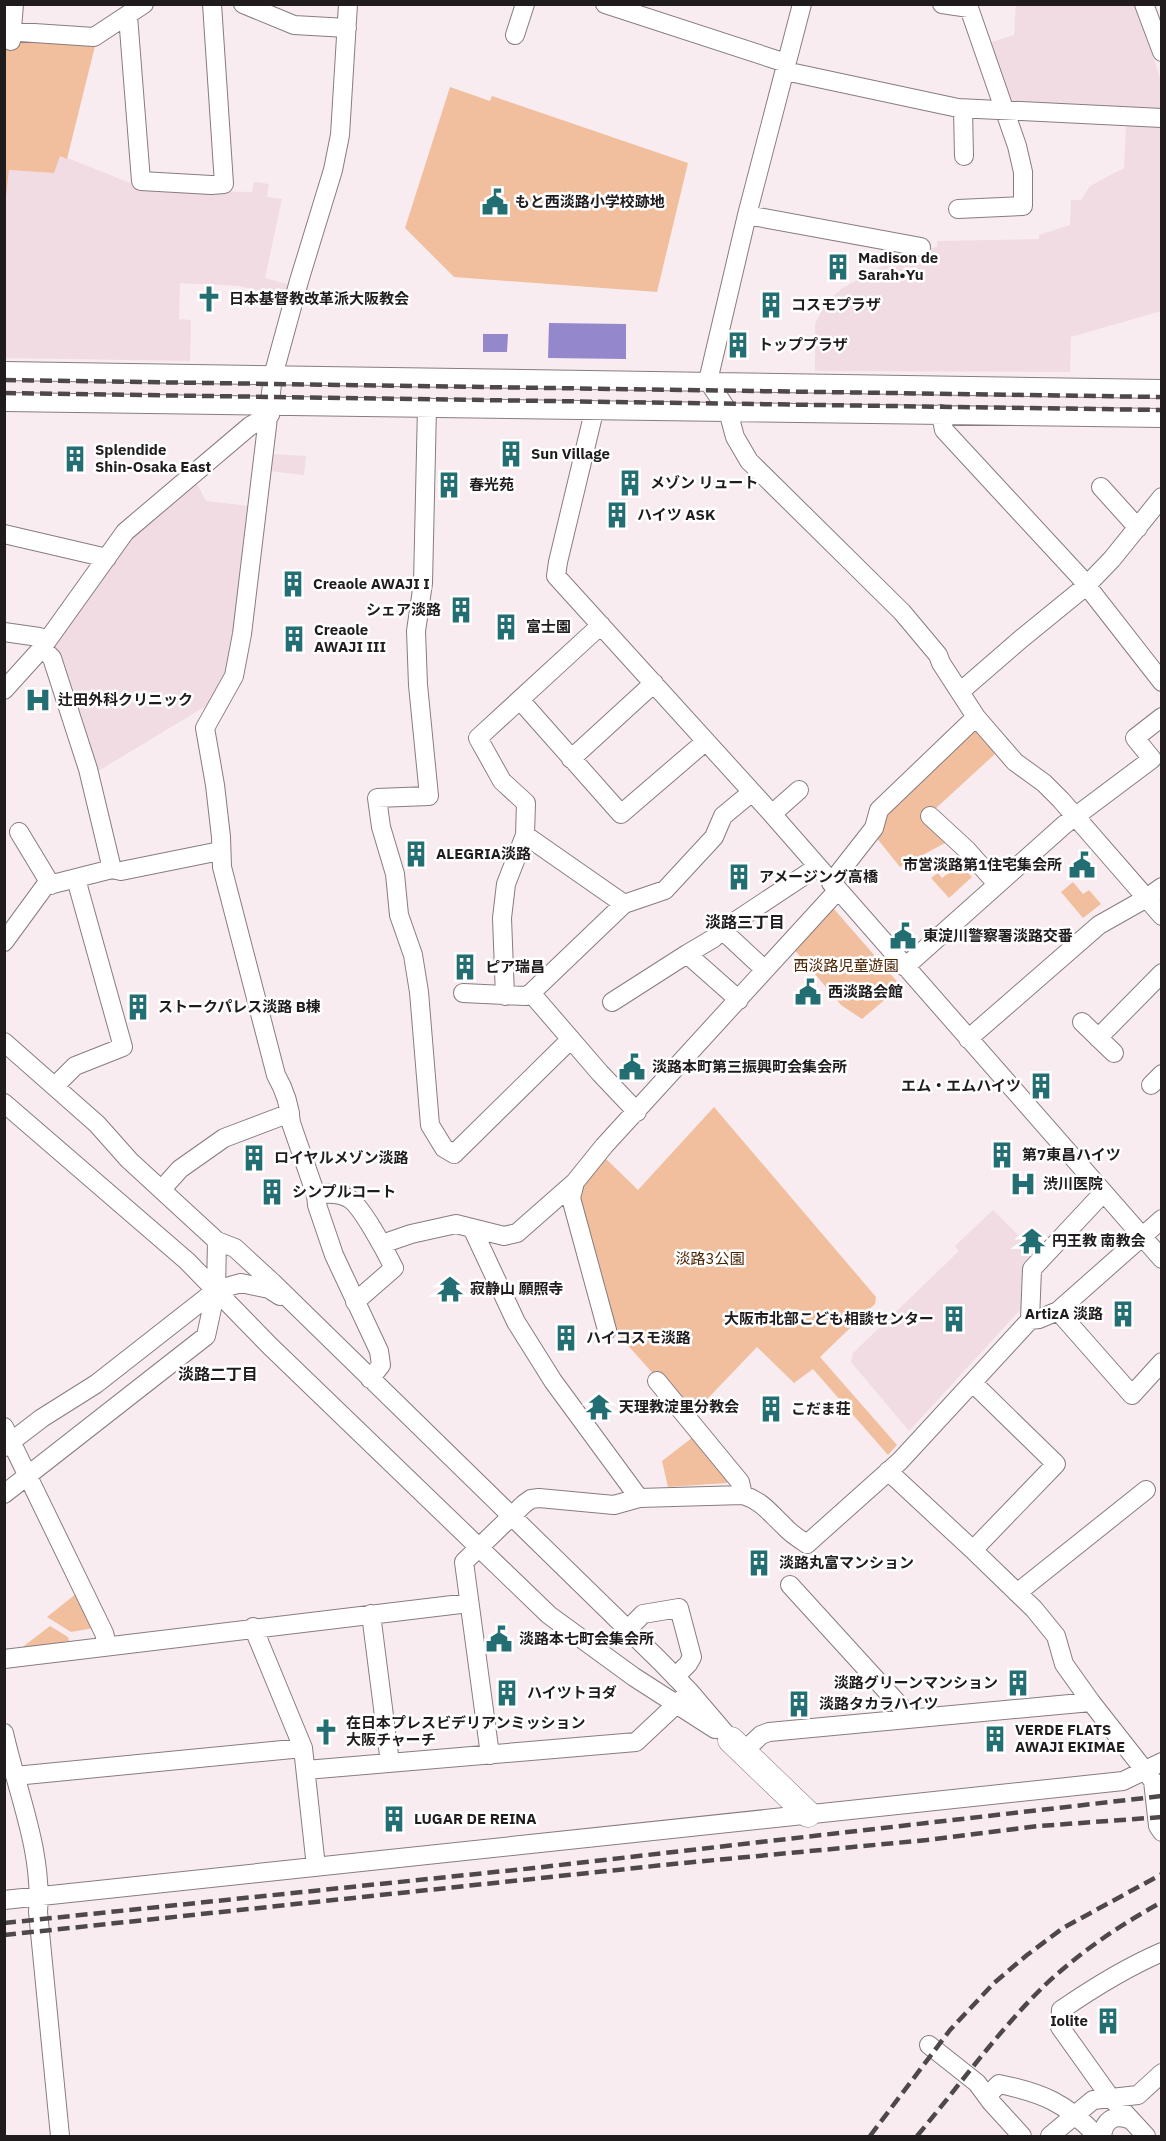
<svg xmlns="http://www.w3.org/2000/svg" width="1166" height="2141" viewBox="0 0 1166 2141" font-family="'IBM Plex Sans','Noto Sans JP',sans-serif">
<rect width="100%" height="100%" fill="#f8ecf0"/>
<path fill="#f1dce4" d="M1016,5H1135L1161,80V111L1010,102L989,43L1014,35Z
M1126,123L1161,125V311L1071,337L1070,372L815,371V324L825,304L841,289L882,266L898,248L919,251L937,247V241L1039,239V235L1070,225L1071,200H1081L1090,186L1124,168Z
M60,155L135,185L204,191L252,192L254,182L269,184L267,197L282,199L265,278L291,285L287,298L239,286L180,283L179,319L191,320L190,361L5,358L4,206L9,170L54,173Z
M271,454L306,456L304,475L269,471Z
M196,482L206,501L250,506L228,679L216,700L95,773L54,645L132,538Z
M993,1210L1036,1253L1024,1267L1022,1308L909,1431L851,1362L853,1353L959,1251L955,1246Z"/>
<path fill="#f1bf9d" d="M5,41L95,46L67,159L60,156L54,173L9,170L5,206Z
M450,87L490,101L492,96L688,163L657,292L454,277L405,228Z
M976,729L995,754L934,810L947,842L900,867L875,836L880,817Z
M957,867L964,868L972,877L949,898L931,878L938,873L942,878Z
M1073,882L1083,894L1089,890L1101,904L1083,918L1061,892Z
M831,909H834L901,986L862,1019L841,1005L793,948Z
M714,1107L876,1297L875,1304L820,1357L897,1445L888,1455L813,1369L794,1383L757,1347L691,1416L615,1331L578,1191L603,1156L638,1190Z
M693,1437L728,1478L727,1483L668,1487L662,1461Z
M77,1593L94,1628L71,1632L47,1617Z
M50,1626L68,1637L69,1641L20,1649Z"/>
<path fill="#9587cb" d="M549,323L626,324V359L548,358Z
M483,334H508L507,352H483Z"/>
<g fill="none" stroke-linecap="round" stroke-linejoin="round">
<g stroke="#887c80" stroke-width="20">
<path id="street" d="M243,4L294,25L347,28
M348,4L340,135L333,170L299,281L273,376L242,634L234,676L205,728L215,785L221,837L222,867L276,1075C284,1089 290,1107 291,1123L316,1195L317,1205L334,1255L379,1351L381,1365L370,1379
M605,4L786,63
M802,4L747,215L708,381L728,411L735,437L749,461L902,612L938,655L941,663L976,717L1015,762L1044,783L1061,800L1162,916
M942,4L969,8L1017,146L1023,172V206L958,209
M1144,4L1162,52
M128,16L141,181L211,185L224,184L212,4
M4,31L94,37L144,4
M515,35L525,4
M11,41L14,4
M785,71L958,108L1162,118
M963,109L964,156
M747,215L921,247
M4,371L1162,389
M4,402L1162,418
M427,407L423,583L416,631L418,685L429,796L377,798L381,827L395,874L399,915L413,955L419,992L430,1125L444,1148L454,1154L571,1039
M592,410V420L558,562L556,576L772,814L1162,1259
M941,414L944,430L1080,577L1162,682
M1101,487L1138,528
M4,534L107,558
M4,632L39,637L47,640
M42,648L52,658L88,769L112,869
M4,690L42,648L125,532L250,426L270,415
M961,691L1021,639L1086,586L1112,559L1162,497
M520,700L621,814L706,741
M571,759L654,683
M772,814L799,790
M930,816L967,850L997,884
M19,832L51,885
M525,835L624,904L665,890L714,837L723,816L752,792
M831,883L874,828L879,810L976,717
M4,942L45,886L112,869L121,871L220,851
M687,954L714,938
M905,967L1064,825L1152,759L1135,738L1162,717
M765,970L722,930L817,867
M463,993L526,996L531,993L600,1073L637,1112
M531,993L624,904
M505,996L502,918L506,884L525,835L526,803L502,781L478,738L601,625
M612,1002L687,954L739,1000
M1082,1022L1114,1053
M1098,1038L1162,973
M968,1039L1099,925L1145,899L1162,887
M4,1042L97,1124L129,1160L217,1241L235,1248L272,1282L659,1660L690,1692L731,1740
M1151,1085L1162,1074
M55,1086L75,1066L123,1047L76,879
M4,1103L187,1261L270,1346L549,1615L634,1677L715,1729
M575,1182L571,1198L607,1330
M162,1189L180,1169L224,1138L290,1113
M316,1195C327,1193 339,1193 348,1198C361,1204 387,1254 394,1268L355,1302
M472,1228L516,1322L553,1381L639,1498
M382,1244L411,1234L456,1224L504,1236L517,1233L575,1182L604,1146L838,890
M1058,1311L1132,1395L1162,1362
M1030,1320L1032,1269L1103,1193
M657,1381L740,1482L743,1495
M973,1383L1056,1464L973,1550
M4,1427L104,1633L107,1645
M4,1447L42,1418L96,1384L216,1290L241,1283L269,1289L280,1296
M888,1471L973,1550L1034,1609L1056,1636L1064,1664L1091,1702L1153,1781L1158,1826L1162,1832
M4,1494L206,1336L216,1290L217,1241
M790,1585L903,1709L908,1719
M1017,1593L1146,1490
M371,1614L390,1763
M253,1627L303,1748L316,1867
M627,1630L643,1614L679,1608L692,1657L688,1664L675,1677
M4,1659L469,1603
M4,1733C17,1792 43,1851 38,1912L60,2136
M744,1751L761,1735L769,1732L1091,1702
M490,1755L464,1562L524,1504L531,1499L539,1498L614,1505L639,1498L743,1495C762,1501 770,1513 784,1526C790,1533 799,1539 807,1544L900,1461L1030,1320L1039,1319L1058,1311L1162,1219
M306,1770L636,1742L684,1697
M15,1776L303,1748
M4,1900L1123,1781L1162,1762
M929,2045L977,2083L991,2102L1022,2136
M991,2102L989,2094L999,2084C1043,2093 1066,2103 1097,2136
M1050,2136L1093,2100L1138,2095L1162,2073
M1102,2136C1104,2121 1113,2114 1128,2119
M1146,2136L1110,2097L1060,2027L1061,2010C1093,1988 1125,1968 1162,1952"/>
</g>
<g stroke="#887c80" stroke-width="27">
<path id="secondary" d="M731,1740L808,1814"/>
</g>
<use href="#street" stroke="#fff" stroke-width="18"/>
<use href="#secondary" stroke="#fff" stroke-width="26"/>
<path stroke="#4e484a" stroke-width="4.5" stroke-dasharray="12 6" stroke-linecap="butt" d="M4,380L1162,397
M4,393L1162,410
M4,1923L534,1868L1162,1796
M4,1935L673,1864L927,1840L1039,1826L1162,1817
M870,2136L950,2030L994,1983L1027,1955L1063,1928L1162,1874
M917,2136C959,2086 998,2031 1045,1985C1080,1952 1120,1925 1162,1902"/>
</g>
<defs>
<g id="civic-bare" transform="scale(2.07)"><path d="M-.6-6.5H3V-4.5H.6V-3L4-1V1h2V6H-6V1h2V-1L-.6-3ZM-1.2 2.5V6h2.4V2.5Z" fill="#236e73" stroke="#fff" stroke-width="2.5" paint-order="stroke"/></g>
<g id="building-bare" transform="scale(2.07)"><path d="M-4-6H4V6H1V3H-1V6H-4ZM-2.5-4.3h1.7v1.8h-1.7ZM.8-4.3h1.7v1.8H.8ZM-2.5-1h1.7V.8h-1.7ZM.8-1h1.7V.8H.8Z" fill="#236e73" stroke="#fff" stroke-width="2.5" paint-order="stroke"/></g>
<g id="church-bare" transform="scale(2.07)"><path d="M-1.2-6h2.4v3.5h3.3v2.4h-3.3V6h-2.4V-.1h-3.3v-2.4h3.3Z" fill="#236e73" stroke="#fff" stroke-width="2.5" paint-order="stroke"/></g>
<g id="hospital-bare" transform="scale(2.07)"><path d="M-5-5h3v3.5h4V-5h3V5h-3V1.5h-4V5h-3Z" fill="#236e73" stroke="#fff" stroke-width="2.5" paint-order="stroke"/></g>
<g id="temple-bare" transform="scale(2.07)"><path d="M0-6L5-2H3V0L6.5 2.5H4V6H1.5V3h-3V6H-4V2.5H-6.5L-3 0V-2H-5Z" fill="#236e73" stroke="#fff" stroke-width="2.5" paint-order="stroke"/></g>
</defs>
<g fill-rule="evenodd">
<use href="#civic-bare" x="495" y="202"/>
<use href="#building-bare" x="838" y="267"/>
<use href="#church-bare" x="209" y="299"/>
<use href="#building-bare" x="771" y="305"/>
<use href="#building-bare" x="738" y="345"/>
<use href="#building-bare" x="511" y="454"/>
<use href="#building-bare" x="75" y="459"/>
<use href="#building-bare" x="630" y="483"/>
<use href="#building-bare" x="449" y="485"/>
<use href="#building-bare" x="617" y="515"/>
<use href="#building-bare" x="293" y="584"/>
<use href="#building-bare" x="461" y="610"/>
<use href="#building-bare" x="506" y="627"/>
<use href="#building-bare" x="294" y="639"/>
<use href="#hospital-bare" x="38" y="700"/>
<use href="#building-bare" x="416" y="854"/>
<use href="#civic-bare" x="1082" y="865"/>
<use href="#building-bare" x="739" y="877"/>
<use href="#civic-bare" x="903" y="936"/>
<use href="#building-bare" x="465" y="967"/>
<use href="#civic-bare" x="808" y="992"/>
<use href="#building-bare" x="138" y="1007"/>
<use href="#civic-bare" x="632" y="1067"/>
<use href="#building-bare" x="1041" y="1086"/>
<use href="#building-bare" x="1002" y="1155"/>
<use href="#building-bare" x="254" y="1158"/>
<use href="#hospital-bare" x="1023" y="1184"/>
<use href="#building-bare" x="272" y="1192"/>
<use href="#temple-bare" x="1032" y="1241"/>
<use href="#temple-bare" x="450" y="1289"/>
<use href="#building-bare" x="1123" y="1314"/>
<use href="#building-bare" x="954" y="1319"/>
<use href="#building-bare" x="566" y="1338"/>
<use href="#temple-bare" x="599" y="1407"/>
<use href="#building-bare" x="771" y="1409"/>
<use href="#building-bare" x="759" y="1563"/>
<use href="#civic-bare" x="499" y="1639"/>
<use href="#building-bare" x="1018" y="1683"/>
<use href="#building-bare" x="507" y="1693"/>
<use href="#building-bare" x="799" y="1704"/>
<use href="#church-bare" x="326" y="1732"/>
<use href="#building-bare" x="995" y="1739"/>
<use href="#building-bare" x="394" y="1819"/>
<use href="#building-bare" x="1108" y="2021"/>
</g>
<g text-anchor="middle" stroke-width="5" stroke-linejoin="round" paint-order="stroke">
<g font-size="15" font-weight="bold" fill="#201c1e" stroke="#fff" text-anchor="start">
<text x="515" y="207">もと西淡路小学校跡地</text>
<text x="858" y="263">Madison de<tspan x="858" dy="17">Sarah•Yu</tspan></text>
<text x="229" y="304">日本基督教改革派大阪教会</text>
<text x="791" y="310">コスモプラザ</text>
<text x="758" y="350">トッププラザ</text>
<text x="95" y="455">Splendide<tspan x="95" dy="17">Shin-Osaka East</tspan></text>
<text x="531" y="459">Sun Village</text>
<text x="650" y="488">メゾン リュート</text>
<text x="469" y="490">春光苑</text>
<text x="637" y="520">ハイツ ASK</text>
<text x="313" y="589">Creaole AWAJI I</text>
<text x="441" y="615" text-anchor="end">シェア淡路</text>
<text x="526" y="632">富士園</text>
<text x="314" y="635">Creaole<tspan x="314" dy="17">AWAJI III</tspan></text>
<text x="58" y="705">辻田外科クリニック</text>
<text x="436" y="859">ALEGRIA淡路</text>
<text x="1062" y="870" text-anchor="end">市営淡路第1住宅集会所</text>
<text x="759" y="882">アメージング高橋</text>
<text x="923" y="941">東淀川警察署淡路交番</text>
<text x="485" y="972">ピア瑞昌</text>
<text x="828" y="997">西淡路会館</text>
<text x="158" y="1012">ストークパレス淡路 B棟</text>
<text x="652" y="1072">淡路本町第三振興町会集会所</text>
<text x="1021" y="1091" text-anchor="end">エム・エムハイツ</text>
<text x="1022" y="1160">第7東昌ハイツ</text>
<text x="274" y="1163">ロイヤルメゾン淡路</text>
<text x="1043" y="1189">渋川医院</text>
<text x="292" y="1197">シンプルコート</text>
<text x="1052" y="1246">円王教 南教会</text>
<text x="470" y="1294">寂静山 願照寺</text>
<text x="1103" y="1319" text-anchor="end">ArtizA 淡路</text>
<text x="934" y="1324" text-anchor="end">大阪市北部こども相談センター</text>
<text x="586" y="1343">ハイコスモ淡路</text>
<text x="619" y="1412">天理教淀里分教会</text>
<text x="791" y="1414">こだま荘</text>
<text x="779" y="1568">淡路丸富マンション</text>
<text x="519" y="1644">淡路本七町会集会所</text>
<text x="998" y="1688" text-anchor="end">淡路グリーンマンション</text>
<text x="527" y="1698">ハイツトヨダ</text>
<text x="819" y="1709">淡路タカラハイツ</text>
<text x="346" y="1728">在日本プレスビデリアンミッション<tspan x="346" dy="17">大阪チャーチ</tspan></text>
<text x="1015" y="1735">VERDE FLATS<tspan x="1015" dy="17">AWAJI EKIMAE</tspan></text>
<text x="414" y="1824">LUGAR DE REINA</text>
<text x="1088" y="2026" text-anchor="end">Iolite</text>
</g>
<g font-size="15" fill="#4b2200" stroke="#fff">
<text x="846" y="971">西淡路児童遊園</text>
<text x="710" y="1264">淡路3公園</text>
</g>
<g font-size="16" font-weight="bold" fill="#201c1e" stroke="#fff">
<text x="745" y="928">淡路三丁目</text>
<text x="218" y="1380">淡路二丁目</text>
</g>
</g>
<rect width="1166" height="2141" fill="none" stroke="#201c1e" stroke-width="12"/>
</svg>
